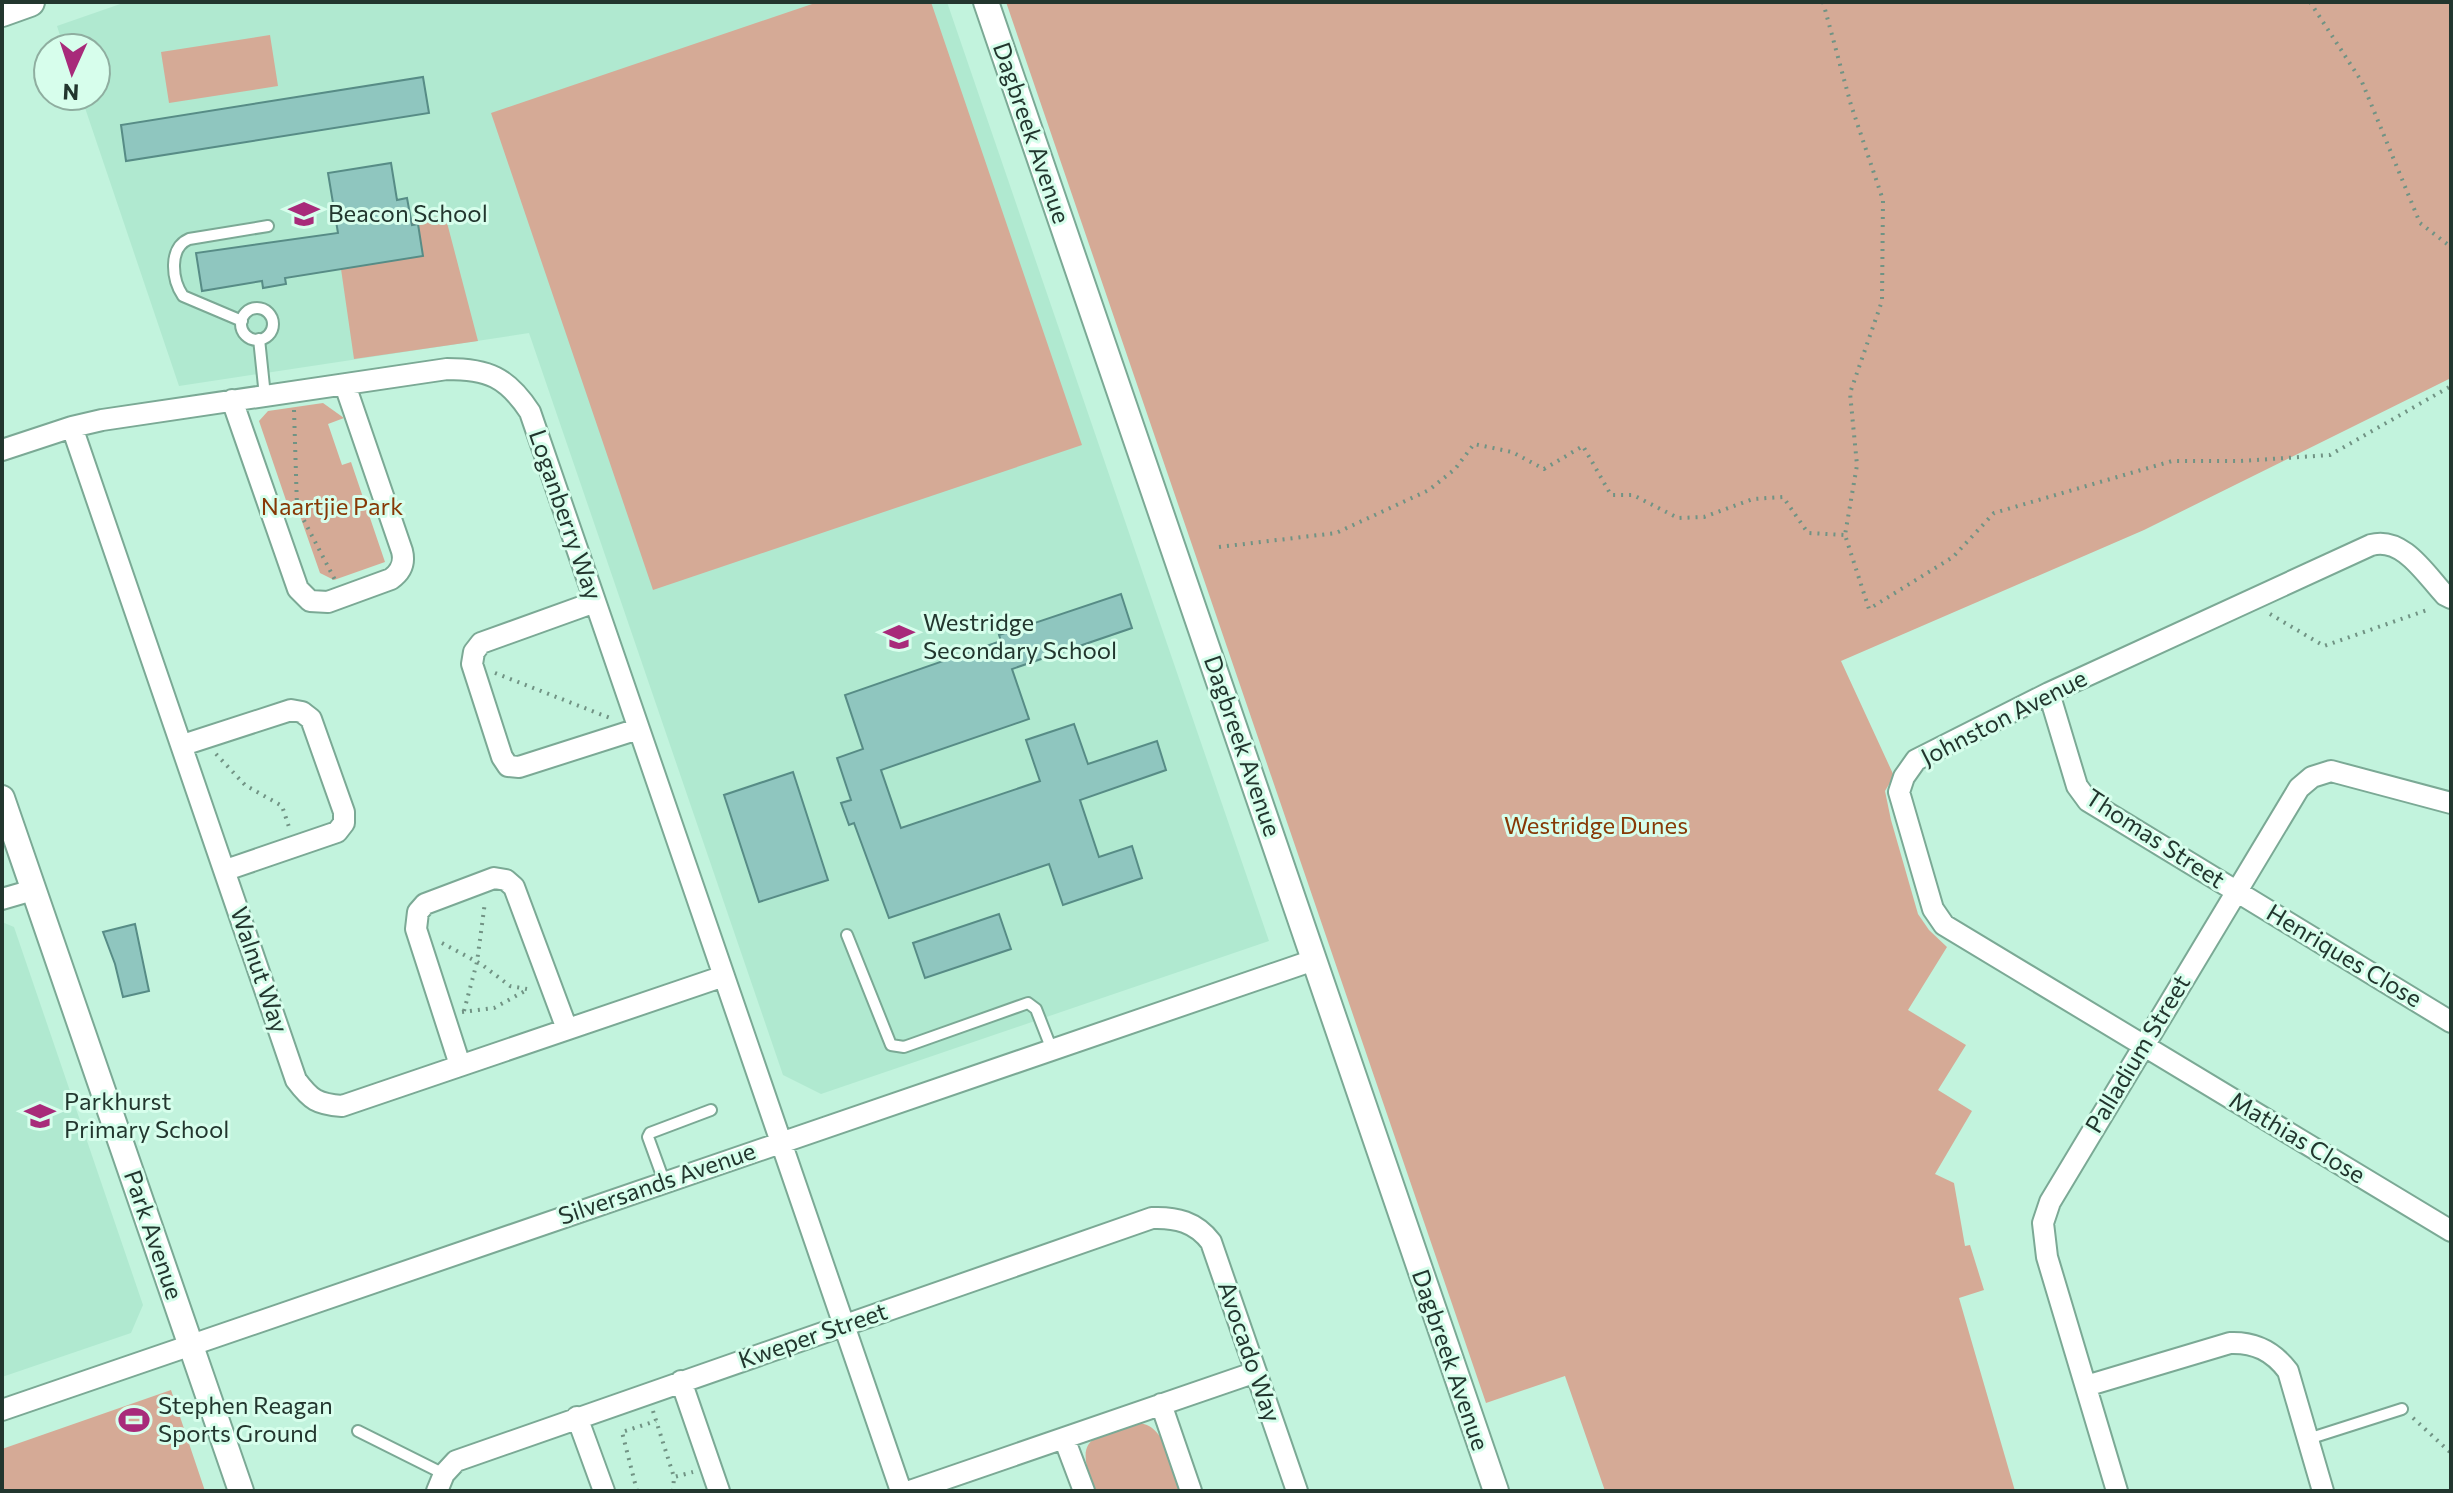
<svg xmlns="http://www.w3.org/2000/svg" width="2453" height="1493" viewBox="0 0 2453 1493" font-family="Commissioner,sans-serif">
<rect width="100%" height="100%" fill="#c2f3dd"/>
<path fill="#b0e9d0" d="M126,2H947L1269,941L821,1094L783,1075L529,333L179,386L81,96H96V48H64L57,26Z
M2,922L14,927L143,1305L131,1333L2,1377Z"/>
<path fill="#d5aa96" d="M818,2H931L1082,445L653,590L491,113Z
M1006,2H2451V378L2144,530L1841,661L1894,776L1885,791L1891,820L1918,914L1929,930L1947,947L1908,1010L1966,1045L1938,1090L1972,1111L1935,1174L1954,1183L1965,1246L1970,1245L1984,1290L1959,1298L2015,1491H1605L1565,1376L1486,1403Z
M270,35L278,86L169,103L161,52Z
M445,215L478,341L354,359L341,269L423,256L418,224L407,225V222Z
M323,403L344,418L328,424L342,465L351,462L385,562L334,580L320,573L299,513L291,515L259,421L268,411Z
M171,1390L205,1491H2V1449Z
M1136,1423C1166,1422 1172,1468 1180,1491H1094C1075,1436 1088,1440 1136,1423Z"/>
<path fill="#8fc6bf" stroke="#578c86" stroke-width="2" d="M423,77L429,113L126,161L121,125Z
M391,163L397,200L407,198L412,225L418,224L423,256L285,278L286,284L263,288L262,281L202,291L196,253L338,233L328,173Z
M1121,594L1132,628L1012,669L1029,719L881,770L901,828L1040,781L1026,740L1074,724L1088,764L1157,741L1166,770L1080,800L1099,857L1132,846L1142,878L1063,905L1049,864L889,918L854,823L849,825L841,803L851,800L837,758L863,749L845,695L1001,641L999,635Z
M793,772L828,880L759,902L724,795Z
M999,914L1011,949L925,978L913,943Z
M135,924L149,991L123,997L115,964L103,932Z"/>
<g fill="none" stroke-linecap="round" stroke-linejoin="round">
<g stroke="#7ba995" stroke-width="14">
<path id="service" d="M241 324a16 16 0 1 1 32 0a16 16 0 1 1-32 0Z
M242,321L183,296C172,280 168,248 189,239L268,226
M259,339L265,396
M847,935L891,1045L904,1047L1028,1003L1036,1009L1052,1050
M664,1181L648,1137L650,1133L711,1110
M358,1431L444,1474
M2308,1439L2402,1409"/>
</g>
<g stroke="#7ba995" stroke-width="24">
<path id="minor" d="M232,400L298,589L310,601L328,602L391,579C401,572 405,563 402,551L345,385
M72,427L296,1080C311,1100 317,1104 342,1106L724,976
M2,450L72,427L102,420L447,369C488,369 507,377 530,412L901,1491
M2451,598L2445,595C2426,575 2403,536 2371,545L2049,693L1916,760L1904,777L1899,792L1933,909L1944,925L2451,1231
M595,602L481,643L474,652L472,664L502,757L508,766L519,767L638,729
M2049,693L2077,786L2088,801L2451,1022
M183,745L291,710L302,712L311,719L344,812V823L337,832L226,870
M2,899L33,890
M460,1065L416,929L418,912L425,904L494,878L506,880L514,887L567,1029
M681,1381L719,1491
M2086,1386L2230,1343C2255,1342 2273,1351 2288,1371L2323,1491
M1161,1404L1191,1491
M2,1410L1314,960
M577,1417L604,1491
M1064,1438L1084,1491
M437,1491L444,1474L456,1461L1152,1218C1176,1217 1196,1222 1211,1242L1297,1491
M910,1491L1256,1372
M2117,1491L2047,1257L2043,1223L2050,1202L2299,788L2312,777L2331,771L2451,803"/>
</g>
<g stroke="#7ba995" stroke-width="28">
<path id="tertiary" d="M986,2L1496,1491
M2,798L241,1491"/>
</g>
<g stroke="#7ba995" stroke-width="32">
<path id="secondary" d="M2,12L30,2"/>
</g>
<path stroke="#719384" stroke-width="4" stroke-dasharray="2 6" stroke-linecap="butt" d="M1823,2L1851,105L1883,200L1882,301L1850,393L1857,465L1845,535L1869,609L1953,557L1994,513L2172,461H2241L2330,455L2451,386
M2310,2L2362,82L2420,223L2451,247
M294,410L297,507L335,580
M1219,547L1336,533L1429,490L1455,469L1474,444L1512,452L1544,469L1583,446L1611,495H1633L1678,518L1704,517L1753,499L1783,497L1808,533L1845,535
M2270,614L2324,646L2430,609
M495,673L610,718
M216,754L245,785L282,806L289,827
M442,943L481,964L510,986L527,989
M464,1011L477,962L485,902
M462,1012L494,1008L525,991
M653,1411L674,1477
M2413,1418L2451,1453
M637,1491L622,1432L656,1421
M673,1491L674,1477L693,1472"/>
<use href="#service" stroke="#fff" stroke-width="10"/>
<use href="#minor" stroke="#fff" stroke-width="20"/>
<use href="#tertiary" stroke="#fff" stroke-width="24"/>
<use href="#secondary" stroke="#fff" stroke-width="28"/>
</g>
<defs>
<g id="school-bare" transform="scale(2.4)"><path d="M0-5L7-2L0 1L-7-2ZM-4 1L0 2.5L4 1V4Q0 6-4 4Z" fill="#a82a7a" stroke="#d7feec" stroke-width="2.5" paint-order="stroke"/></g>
<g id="stadium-bare" transform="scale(2.4)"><path d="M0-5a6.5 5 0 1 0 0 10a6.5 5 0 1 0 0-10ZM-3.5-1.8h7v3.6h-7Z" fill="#a82a7a" stroke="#d7feec" stroke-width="2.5" paint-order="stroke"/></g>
</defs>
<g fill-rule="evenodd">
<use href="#school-bare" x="304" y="214"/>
<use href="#school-bare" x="899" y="637"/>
<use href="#school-bare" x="40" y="1116"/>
<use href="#stadium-bare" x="134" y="1420"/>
</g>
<g text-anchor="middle" stroke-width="6" stroke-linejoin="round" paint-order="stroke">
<g font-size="24" fill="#22362e" stroke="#d7feec">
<text transform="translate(1031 133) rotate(71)" y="8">Dagbreek Avenue</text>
<text transform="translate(565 515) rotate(71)" y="8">Loganberry Way</text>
<text transform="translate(2004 718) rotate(-27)" y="8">Johnston Avenue</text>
<text transform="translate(1242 746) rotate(71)" y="8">Dagbreek Avenue</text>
<text transform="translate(2155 839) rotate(33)" y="8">Thomas Street</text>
<text transform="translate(2344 956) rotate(31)" y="8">Henriques Close</text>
<text transform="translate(259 970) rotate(71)" y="8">Walnut Way</text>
<text transform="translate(2138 1054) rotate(-59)" y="8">Palladium Street</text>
<text transform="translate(2297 1138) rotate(31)" y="8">Mathias Close</text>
<text transform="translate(657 1184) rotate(-19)" y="8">Silversands Avenue</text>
<text transform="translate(153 1235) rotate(71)" y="8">Park Avenue</text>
<text transform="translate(813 1336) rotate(-19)" y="8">Kweper Street</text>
<text transform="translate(1249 1352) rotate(71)" y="8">Avocado Way</text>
<text transform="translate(1450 1360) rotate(71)" y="8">Dagbreek Avenue</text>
</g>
<g font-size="24" fill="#22362e" stroke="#d7feec" text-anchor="start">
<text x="328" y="222">Beacon School</text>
<text x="923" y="631">Westridge<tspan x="923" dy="28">Secondary School</tspan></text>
<text x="64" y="1110">Parkhurst<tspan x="64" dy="28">Primary School</tspan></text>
<text x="158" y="1414">Stephen Reagan<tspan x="158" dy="28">Sports Ground</tspan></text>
</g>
<g font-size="24" fill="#873906" stroke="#d7feec">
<text x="332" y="515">Naartjie Park</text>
<text x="1596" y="834">Westridge Dunes</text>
</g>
</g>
<rect width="2453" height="1493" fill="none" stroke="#22362e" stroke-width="8"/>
<g transform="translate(72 72) rotate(183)"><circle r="38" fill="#d7feec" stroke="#8faea0" stroke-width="2"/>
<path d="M0-6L14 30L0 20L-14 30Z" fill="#a82a7a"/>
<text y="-12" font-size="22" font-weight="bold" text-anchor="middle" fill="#22362e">N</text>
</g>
</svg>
